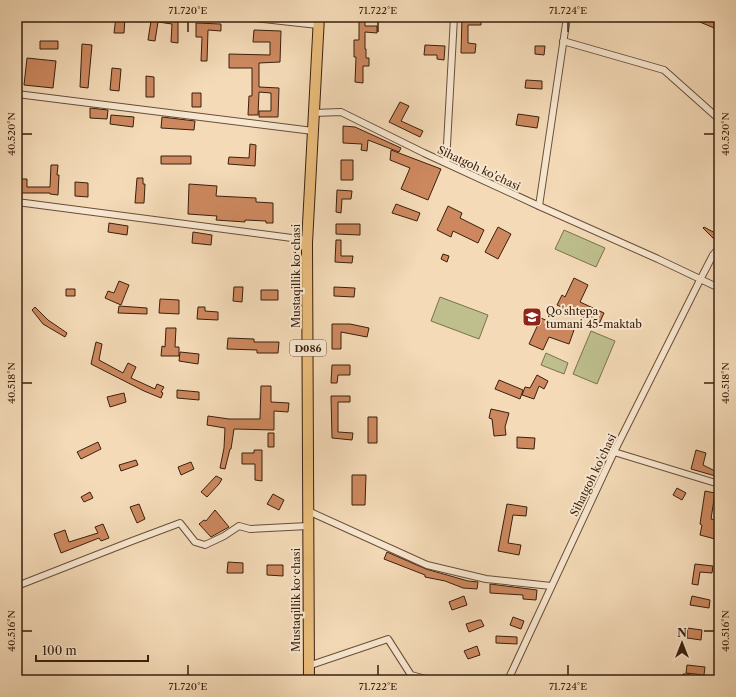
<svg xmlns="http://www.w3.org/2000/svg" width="736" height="697" viewBox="0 0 736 697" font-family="'Libre Caslon Text',serif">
<rect width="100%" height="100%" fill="#f4dab7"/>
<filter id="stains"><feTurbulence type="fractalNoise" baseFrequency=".005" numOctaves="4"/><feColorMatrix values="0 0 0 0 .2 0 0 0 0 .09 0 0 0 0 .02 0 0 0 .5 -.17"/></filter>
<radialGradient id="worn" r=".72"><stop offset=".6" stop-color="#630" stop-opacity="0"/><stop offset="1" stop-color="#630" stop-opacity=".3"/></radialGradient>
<path fill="#bebf8d" stroke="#7c704d" d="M564,230L605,248L596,267L555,249Z
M440,297L488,315L479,339L431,321Z
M591,331L615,341L597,384L573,374Z
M546,353L568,363L564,374L541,365Z"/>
<path fill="#cd885f" stroke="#39200d" d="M116,17H125L124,33H114Z
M148,17H178V43L171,42L172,24L158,22L155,41L148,40L151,21H147Z
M359,17H365V26H377V33L365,32V49H366V58H369V66H363V83L355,82L356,57H354V40H359Z
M462,17H481V25H468V43L476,44L475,53H461Z
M688,17H712L719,20V30Z
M196,23L221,24V31L208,30L207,61H201L202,37H196Z
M254,30L281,31L280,62L259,63V87L279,88L278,117H259V111H271V93L259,92L258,115H248L249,96H252V68H229V54L270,55V42H253Z
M40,41H58V49H40Z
M82,44L92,45L88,88L80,87Z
M425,45L445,46L444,60L437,59V55H424Z
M535,46H545L544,55L535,54Z
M27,58L56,61L53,88L24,85Z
M112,68L121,69L119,91L110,90Z
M146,76L154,77V97H146Z
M526,80L542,81V89L525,88Z
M192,93H201V107H192Z
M400,102L409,106L401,121L423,131L420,137L389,122Z
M90,108L108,110L107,119L90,118Z
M518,114L539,117L537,128L516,125Z
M111,115L134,117L133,127L110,124Z
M162,117L195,121L194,130L161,128Z
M343,126L355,127L401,148L399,152L368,140L367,151L361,150L362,144L343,143Z
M250,144L256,145L255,166L228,164L229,157L249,158Z
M391,150L441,169L428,200L401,189L410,168L390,160Z
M161,156H191V164H161Z
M341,160H353V180H341Z
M51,165H58L57,175H59L58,195L50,194V193H18V179H27V187H50Z
M137,178H143V184H145L144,203H135Z
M75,182L88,183V197L75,196Z
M189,184L217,186L216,196L256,198V202L273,203V223H266V221L245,220V222L216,220L217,216L188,214Z
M337,190L352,191L351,199H342L341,213L336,212Z
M396,204L420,213L417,221L392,213Z
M448,206L462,213L460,218L484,230L478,243L453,231L451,237L437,230Z
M109,223L128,226L127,235L108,232Z
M336,224H360V235L336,234Z
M498,227L511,234L498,259L485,252Z
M704,227L719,235V244L703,228Z
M193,232L212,235L211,245L192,243Z
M336,240H341V256H353L352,263L335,262Z
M443,254L449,256L447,262L441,259Z
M574,278L588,285L580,302L604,313L599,324L557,305L562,295L565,297Z
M119,281L129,285L121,305L105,298L108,291L114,293Z
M234,287H243L242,302L233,301Z
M334,287L355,288L354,297L334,296Z
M66,289H75V296H66Z
M261,290H278V300H261Z
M160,299L179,300V314L159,313Z
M119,306L147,308V314L118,313Z
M35,307L48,320L67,333L65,337L43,324L32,310Z
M198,307H205V311L218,312V320L197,319Z
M541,318L556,325V323L574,330L569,344L549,337L543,350L529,344Z
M332,324H350L369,328L367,337L341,332V349H332Z
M166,328H176L175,347H179V356H161L162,346L165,347Z
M228,338L254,339V342H279L278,353H257V350L227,349Z
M96,342L102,344L99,360L123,373L128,363L136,367L131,378L155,389L157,384L164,387L161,392L163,393L161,398L144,391L91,364Z
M180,352L199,354L198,364L179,361Z
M332,365H350V375H338L337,383H331Z
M537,375L548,381L544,389L539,386L534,399L522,395L525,387L530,388Z
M499,380L523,390L520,399L495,389Z
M261,386H271V402L289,403L288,412L274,411V430L234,429L231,449H230L225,469L220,468L224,448L225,428L207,425L208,416L229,419H260Z
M177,390L199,392V400L177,398Z
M124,393L126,402L110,407L107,397Z
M331,396H350V402H338V432L353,433L352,440L332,438Z
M491,409L509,413L505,427L506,435L494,436L492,419L489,418Z
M368,417H377V443H368Z
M268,433H274V447H268Z
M517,437L535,438L534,449L517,448Z
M98,442L101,449L81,459L77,452Z
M254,450H262V481L255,480V464H242V453H254Z
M696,450L706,453L703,465L719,473V477L691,469Z
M136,460L138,465L121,471L119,465Z
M191,462L194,469L181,475L178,467Z
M352,475H366L365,505H352Z
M216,476L222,479L219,484L207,497L201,492Z
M677,488L686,493L682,500L673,495Z
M705,491L715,493L711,519L718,520L715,539L700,535L702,525L700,524Z
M90,492L93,498L84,502L81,497Z
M273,494L284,500L279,510L267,504Z
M139,504L145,519L137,523L130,507Z
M507,504L527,507L526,516L513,515L508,543L521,545L519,555L498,551Z
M215,510L229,527L211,537L199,524L204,520L206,521Z
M103,524L109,538L101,541L99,538L61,553L54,534L65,530L69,542L98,533L95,527Z
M387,552L426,569L468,581L478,582L477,589L463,588L445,581L425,577V575L384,559Z
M228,562L243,563V573H227Z
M695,564L713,566L712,573L700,572L698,585L692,584Z
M267,565H283V576L267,575Z
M490,584L537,590L536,600L523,599V595L490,593Z
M464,596L467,605L452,610L449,602Z
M692,596L710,600L709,608L690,605Z
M513,617L524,621L521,629L510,625Z
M479,620H481L484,626L469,632L466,624Z
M687,628L702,630L701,640L687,638Z
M496,636L517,637V644L496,643Z
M477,646L480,655L468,659L464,651Z
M687,665L705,667L704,675L686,673Z
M683,674H689L688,680H682Z"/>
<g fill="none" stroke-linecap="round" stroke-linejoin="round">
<g stroke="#684e38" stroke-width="8">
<path id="street" d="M246,17L318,25
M17,36L18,17
M563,41L664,70L719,119
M17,94L313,131
M314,113L341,112L424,153L539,206L658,259L719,288
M446,163L454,17
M17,202L307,240
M539,206L567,17
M614,452L719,484
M308,511L427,565L486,579L551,586
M17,586L132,541L180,523L195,542L205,545L224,536L239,526L250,529L308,526
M308,666L388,639L411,675L430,680
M508,680L614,452L700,280L713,255L719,248"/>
</g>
<g stroke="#39200d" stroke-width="12">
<path id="primary" d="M309,680L307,243L319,17"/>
</g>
<use href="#street" stroke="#f8e7d0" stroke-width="6"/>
<use href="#primary" stroke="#eabd7c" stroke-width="10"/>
</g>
<path fill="none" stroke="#39200d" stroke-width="1.5" d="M188,22V32M378,22V32M568,22V32M22,134H32M704,134H714M22,383H32M704,383H714M22,631H32M704,631H714M188,665V675M378,665V675M568,665V675"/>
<defs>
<g id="school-square" transform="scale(1)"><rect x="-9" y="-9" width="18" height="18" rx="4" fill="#8f2418" stroke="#f8e7d0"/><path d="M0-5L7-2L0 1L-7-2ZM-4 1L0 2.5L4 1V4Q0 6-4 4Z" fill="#fff"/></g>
</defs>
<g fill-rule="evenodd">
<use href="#school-square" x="532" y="317"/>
</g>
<g text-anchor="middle" stroke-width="4" stroke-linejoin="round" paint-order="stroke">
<rect fill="#f8e7d0" stroke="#725c48" stroke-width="1" x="290" y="340" width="36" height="16" rx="3"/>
<g font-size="10" font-weight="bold" fill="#39200d">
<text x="308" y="352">D086</text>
</g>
<g font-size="11" fill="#39200d" stroke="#f8e7d0">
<text transform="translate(479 168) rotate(25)" y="4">Sihatgoh ko'chasi</text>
<text transform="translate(296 276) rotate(-90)" y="4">Mustaqillik koʻchasi</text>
<text transform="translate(593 475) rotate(-64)" y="4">Sihatgoh ko'chasi</text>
<text transform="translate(296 600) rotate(-90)" y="4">Mustaqillik koʻchasi</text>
</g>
<g font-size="11" fill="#39200d" stroke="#f8e7d0" text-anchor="start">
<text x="546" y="315">Qo'shtepa<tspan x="546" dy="13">tumani 45-maktab</tspan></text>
</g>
</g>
<rect width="736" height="697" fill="none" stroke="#f4dab7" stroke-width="44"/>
<g transform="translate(682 643)" stroke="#f8e7d0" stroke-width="3" paint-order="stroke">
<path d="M0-3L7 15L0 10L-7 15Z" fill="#39200d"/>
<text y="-6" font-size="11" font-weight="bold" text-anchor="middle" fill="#39200d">N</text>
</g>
<path d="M36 655v6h112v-6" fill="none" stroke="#39200d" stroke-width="2"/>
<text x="42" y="655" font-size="12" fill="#39200d" stroke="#f8e7d0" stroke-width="3" paint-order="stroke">100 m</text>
<rect x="22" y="22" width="692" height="653" fill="none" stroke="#39200d" stroke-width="1.5"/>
<g font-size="10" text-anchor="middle" fill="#39200d">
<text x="188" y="14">71.720°E</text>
<text x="378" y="14">71.722°E</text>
<text x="568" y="14">71.724°E</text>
<text transform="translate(11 134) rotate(-90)" y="4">40.520°N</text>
<text transform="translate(725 134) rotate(-90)" y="4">40.520°N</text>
<text transform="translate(11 383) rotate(-90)" y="4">40.518°N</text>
<text transform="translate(725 383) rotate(-90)" y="4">40.518°N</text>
<text transform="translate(11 631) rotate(-90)" y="4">40.516°N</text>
<text transform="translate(725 631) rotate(-90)" y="4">40.516°N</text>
<text x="188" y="690">71.720°E</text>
<text x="378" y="690">71.722°E</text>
<text x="568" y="690">71.724°E</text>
</g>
<rect width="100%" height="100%" filter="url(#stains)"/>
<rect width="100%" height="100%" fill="url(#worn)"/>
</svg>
